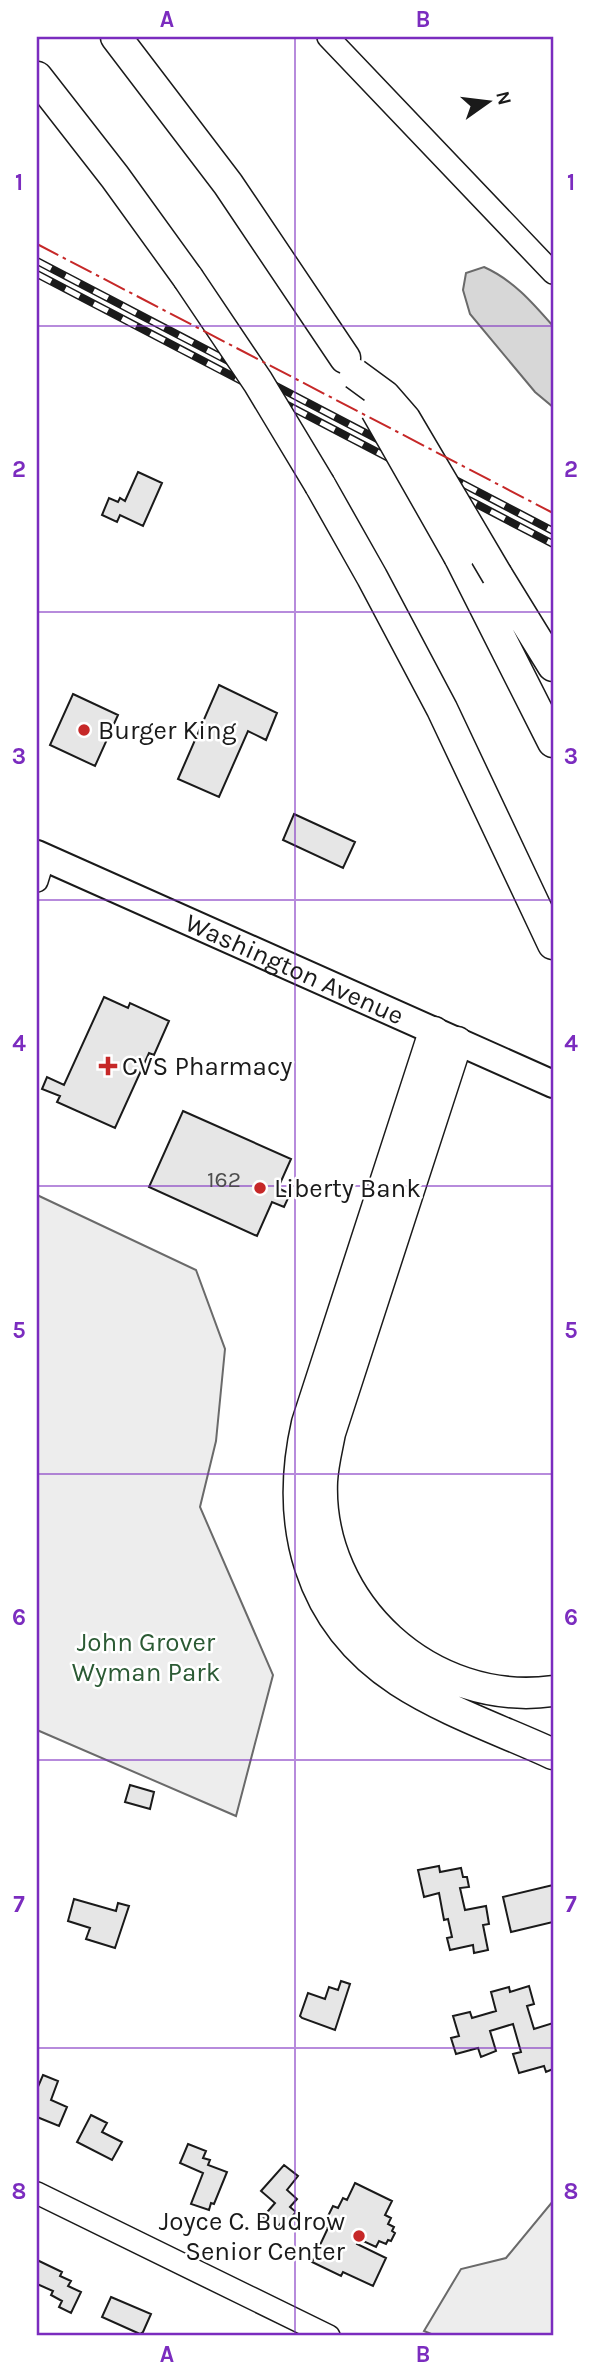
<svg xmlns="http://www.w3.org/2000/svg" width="590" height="2373" viewBox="0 0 590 2373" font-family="Karla,sans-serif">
<rect width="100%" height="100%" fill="#fff"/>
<path fill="#ededed" stroke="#6a6a6a" stroke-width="2" d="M37,1195L196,1270L225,1349L216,1441L200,1507L273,1675L236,1816L37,1730Z
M553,2201V2336H436L424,2331L461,2269L506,2258Z"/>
<path fill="#d7d7d7" stroke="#6a6a6a" stroke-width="2" d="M484,267C513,280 532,302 553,326V407L535,392L470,314L463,290L466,273Z"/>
<path fill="#e6e6e6" stroke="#1a1a1a" stroke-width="2" d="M138,472L162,483L143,526L120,515L117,522L102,515L109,498L118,502L120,498L125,501Z
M219,685L277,713L266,740L248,731L219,797L178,779Z
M73,694L118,715L95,766L50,745Z
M294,814L355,842L343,868L283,840Z
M104,997L128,1008L130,1003L169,1021L154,1055L149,1053L115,1128L57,1102L60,1096L42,1089L47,1077L64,1085Z
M183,1111L291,1159L278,1188L290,1194L284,1207L272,1202L257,1236L149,1187Z
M130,1785L154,1792L150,1809L125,1802Z
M439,1866L440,1872L461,1868L463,1877H467L469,1887L460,1888L465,1910L486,1906L489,1924L483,1925L488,1950L474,1953L473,1945L450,1950L447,1938L452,1937L448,1919L444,1920L439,1893L424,1897L418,1870Z
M553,1885V1922L511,1932L503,1897Z
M74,1899L116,1911L118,1903L129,1906L115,1948L86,1939L90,1928L68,1921Z
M341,1981L350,1984L335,2030L302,2018L300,2016L308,1993L325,1999L329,1987L338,1990Z
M529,1986L534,2004L527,2006L534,2029L553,2023V2069L546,2072L544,2066L519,2073L513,2054L521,2052L513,2024L490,2031L496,2051L481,2057L478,2048L456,2054L451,2038L459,2036L453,2016L470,2012L472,2018L496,2011L491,1992L509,1987L510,1992Z
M43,2075L58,2081L51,2100L67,2107L59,2126L37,2117V2089Z
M91,2115L107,2123L102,2132L122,2142L112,2160L77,2142Z
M188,2144L206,2151L203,2158L210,2160L208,2165L227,2172L214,2204L211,2203L209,2210L191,2204L203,2173L180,2163Z
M284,2165L298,2176L287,2190L297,2199L290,2207L296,2212L285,2225L281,2223L276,2229L263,2217L275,2203L261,2191Z
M355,2183L392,2201L385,2215L391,2218L388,2224L394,2227L392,2231L395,2233L391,2241L388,2240L386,2244L379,2241L376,2247L359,2239L357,2244L386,2258L373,2286L343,2272L341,2276L312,2262L328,2228L323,2226L333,2206L338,2208L343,2198L347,2200Z
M37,2260L62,2272L60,2276L71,2281L68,2286L81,2292L71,2313L59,2307L62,2301L51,2295L53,2291L37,2284Z
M111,2297L151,2314L143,2332L140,2334L102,2317Z"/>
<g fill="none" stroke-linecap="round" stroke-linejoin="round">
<g stroke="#1a1a1a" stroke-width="24">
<path id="minor" d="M328,37L553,273
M37,881L44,858
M37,2193L329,2336"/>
</g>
<g stroke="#1a1a1a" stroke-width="30">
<g id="major">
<path id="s1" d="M37,854L553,1084"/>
</g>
</g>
<g stroke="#1a1a1a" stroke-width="33">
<path id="highway" d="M116,37L228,184L345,358
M37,77L115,177L188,278
M320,485L372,577L442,709L553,944
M459,556L553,742
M497,575L553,666
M434,1032L307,1423C284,1524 308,1621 399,1681C445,1711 503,1731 553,1754
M457,1042L330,1433C327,1449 323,1464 322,1481C317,1605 431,1708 553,1691"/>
</g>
<use href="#minor" stroke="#fff" stroke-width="21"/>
<use href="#major" stroke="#fff" stroke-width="26"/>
<use href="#highway" stroke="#fff" stroke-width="30"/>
<g stroke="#1a1a1a" stroke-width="8">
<path id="rail" d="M37,261L553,531
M37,274L553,544"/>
</g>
<use href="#rail" stroke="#fff" stroke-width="5" stroke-dasharray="16" stroke-linecap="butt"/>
<g stroke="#1a1a1a" stroke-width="33" stroke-linecap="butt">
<path id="highway-bridge" d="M188,278L258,382L320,485
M355,374L385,396L405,419L497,575
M376,410L459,556"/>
</g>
<use href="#highway-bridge" stroke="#fff" stroke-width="30"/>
<path stroke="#c62828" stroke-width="2" stroke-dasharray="24 5 3.5 5" stroke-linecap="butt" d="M37,244L553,513"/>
</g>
<path fill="none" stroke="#7b2cbf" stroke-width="2" stroke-opacity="0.55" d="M295,37V2336M37,326H553M37,612H553M37,900H553M37,1186H553M37,1474H553M37,1760H553M37,2048H553"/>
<g fill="#c62828" stroke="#fff" stroke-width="2.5">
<circle cx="84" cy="730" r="7"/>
<path d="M104.5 1055.5h7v7h7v7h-7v7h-7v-7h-7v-7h7z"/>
<circle cx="260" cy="1188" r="7"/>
<circle cx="359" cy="2236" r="7"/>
</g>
<g text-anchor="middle" stroke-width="5" stroke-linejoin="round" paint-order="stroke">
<g font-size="23" fill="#4d4d4d">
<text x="224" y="1187">162</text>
</g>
<g font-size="26" fill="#1a1a1a" stroke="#fff" text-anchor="start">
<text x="98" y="739">Burger King</text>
<text x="122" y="1075">CVS Pharmacy</text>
<text x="274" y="1197">Liberty Bank</text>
<text x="345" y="2230" text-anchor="end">Joyce C. Budrow<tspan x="345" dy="30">Senior Center</tspan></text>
</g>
<g font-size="26" fill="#1a1a1a" stroke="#fff">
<text dy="9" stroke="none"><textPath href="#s1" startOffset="282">Washington Avenue</textPath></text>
</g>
<g font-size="26" fill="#2b5a34" stroke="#fff">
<text x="146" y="1651">John Grover<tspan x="146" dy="30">Wyman Park</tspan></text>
</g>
</g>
<rect width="590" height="2373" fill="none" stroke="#ffffff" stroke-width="77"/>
<g transform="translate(488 102) rotate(76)" stroke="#ffffff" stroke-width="5" paint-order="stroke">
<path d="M0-5L12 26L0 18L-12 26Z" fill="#1a1a1a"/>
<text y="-10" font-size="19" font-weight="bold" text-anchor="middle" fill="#1a1a1a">N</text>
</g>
<rect x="38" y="38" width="514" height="2296" fill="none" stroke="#7b2cbf" stroke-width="2.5"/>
<g font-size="23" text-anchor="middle" font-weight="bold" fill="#7b2cbf">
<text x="167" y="27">A</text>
<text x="423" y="27">B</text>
<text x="19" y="190">1</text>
<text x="571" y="190">1</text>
<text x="19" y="477">2</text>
<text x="571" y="477">2</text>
<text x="19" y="764">3</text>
<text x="571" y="764">3</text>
<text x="19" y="1051">4</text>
<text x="571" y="1051">4</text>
<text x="19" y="1338">5</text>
<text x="571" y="1338">5</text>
<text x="19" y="1625">6</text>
<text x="571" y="1625">6</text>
<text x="19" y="1912">7</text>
<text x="571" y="1912">7</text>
<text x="19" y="2199">8</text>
<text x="571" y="2199">8</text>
<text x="167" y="2362">A</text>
<text x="423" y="2362">B</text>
</g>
</svg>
